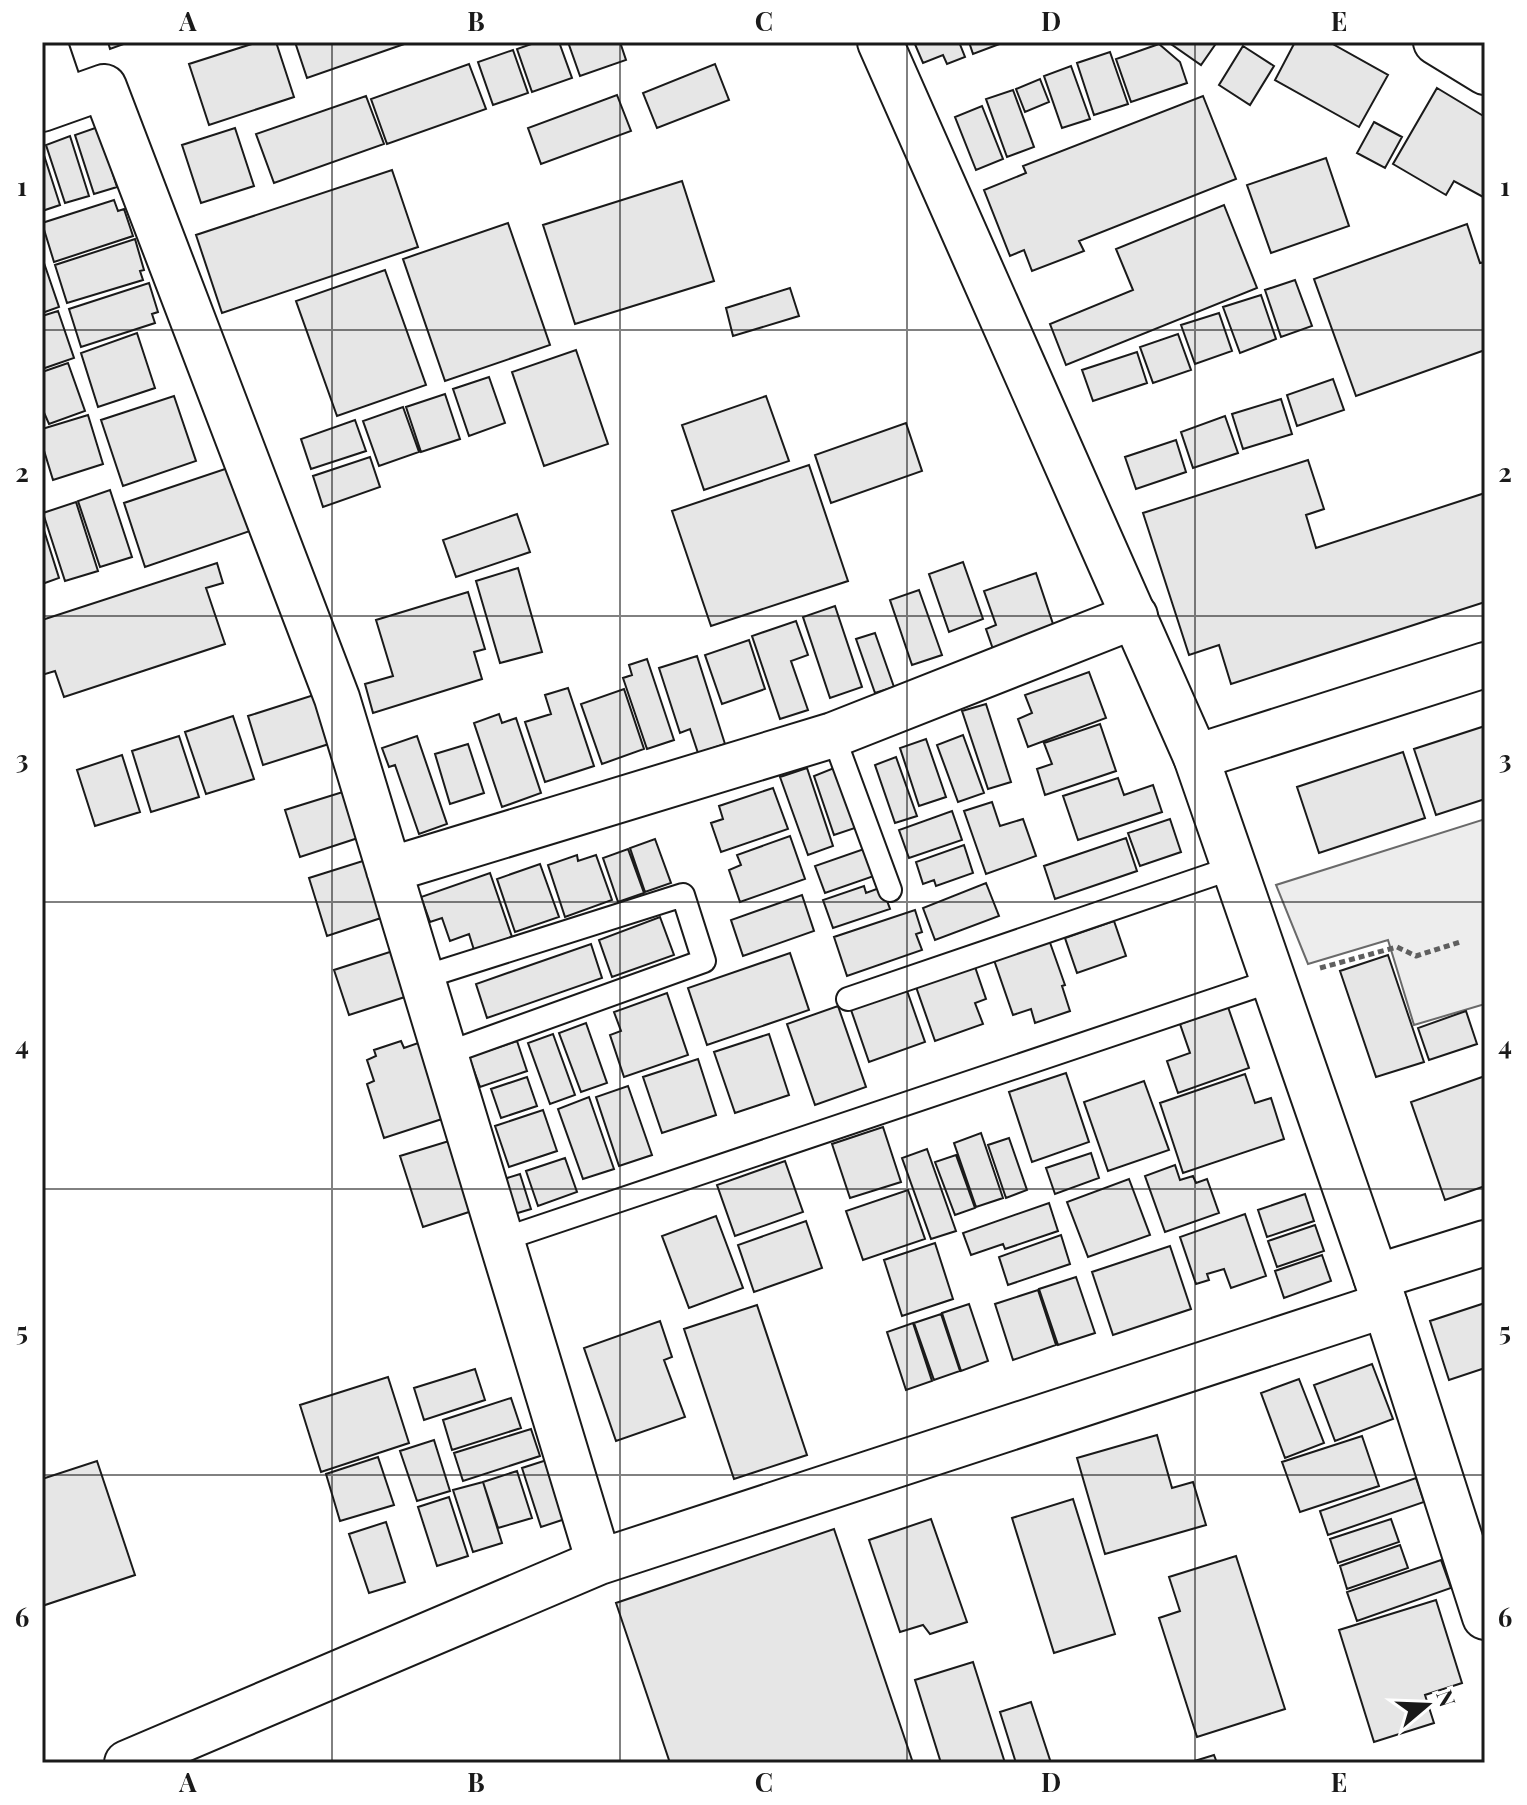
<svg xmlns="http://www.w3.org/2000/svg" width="1527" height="1805" viewBox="0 0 1527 1805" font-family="'Playfair Display',serif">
<rect width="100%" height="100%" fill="#fff"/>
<path fill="#ededed" stroke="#6a6a6a" stroke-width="2" d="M1485,819V1004L1414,1025L1388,940L1308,964L1276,885Z"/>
<path fill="#e6e6e6" stroke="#1a1a1a" stroke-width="2" d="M108,42H129L110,49Z
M258,42H276L294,97L209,125L189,64Z
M295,42H410L307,78Z
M537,42H559L572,78L532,92L517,49Z
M568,42H620L626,60L580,76Z
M914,42H959L965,57L947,64L943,55L923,63Z
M969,42H1001L1002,43L973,54Z
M1168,42H1217L1201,65Z
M1295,42H1329L1388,75L1359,127L1275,80Z
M1159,44L1180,62L1187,83L1131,102L1116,59Z
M1243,46L1274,66L1250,105L1219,85Z
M513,50L528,93L493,105L478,62Z
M1110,52L1128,104L1094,115L1077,63Z
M469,64L486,109L387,144L371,99Z
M715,64L729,100L657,128L643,93Z
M1071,66L1090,119L1062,128L1044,76Z
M1040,79L1049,102L1025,112L1016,89Z
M1437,88L1485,117V198L1454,181L1446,195L1393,164Z
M1013,90L1034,147L1007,157L986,99Z
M617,95L631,131L541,164L528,128Z
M366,96L384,144L274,183L256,134Z
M1203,96L1236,179L1079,241L1084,251L1032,271L1024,250L1010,256L984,190L1026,173L1023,166Z
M982,106L1003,159L976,170L955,117Z
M1374,122L1402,137L1385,168L1357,153Z
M98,127L117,187L94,194L75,135Z
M235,128L254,186L201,203L182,145Z
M70,136L89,196L65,203L46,145Z
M42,149L60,205L42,211Z
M1326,158L1349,226L1271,253L1247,185Z
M392,170L418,247L222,313L196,235Z
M682,181L714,281L575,324L543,225Z
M114,200L118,211L124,209L133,236L54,262L42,223Z
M1224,205L1257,288L1066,365L1050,324L1133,290L1116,249Z
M508,223L550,345L445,381L403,259Z
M1467,224L1480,263L1485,262V350L1356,396L1314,279Z
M135,239L144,270L140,271L143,280L67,303L55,265Z
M43,260L59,307L42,313V261Z
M385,270L426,385L337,416L296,301Z
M1295,280L1312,326L1281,337L1265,290Z
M149,283L158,312L152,314L155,323L81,347L69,309Z
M790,288L799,316L733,336L726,308Z
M1261,295L1276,339L1240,353L1223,307Z
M58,311L74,358L42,369V316Z
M1219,313L1232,351L1195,364L1181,325Z
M137,333L155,388L98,407L81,353Z
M1178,334L1191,370L1153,383L1140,347Z
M576,350L608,444L544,466L512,372Z
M1137,352L1147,383L1093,401L1082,370Z
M68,363L85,411L49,424L42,408V372Z
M489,377L505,423L469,436L453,389Z
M1333,379L1344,410L1297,426L1287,395Z
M445,394L460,439L421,452L406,407Z
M174,396L196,461L123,486L101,420Z
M766,396L789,461L704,490L682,425Z
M1281,399L1292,434L1243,449L1232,414Z
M403,407L419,452L379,466L363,421Z
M88,415L103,464L53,480L42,444V429Z
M1225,416L1238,453L1193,468L1181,432Z
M355,420L366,451L311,469L301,439Z
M906,423L922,471L831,503L815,455Z
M1176,440L1186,472L1136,489L1125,457Z
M370,457L380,487L323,507L313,476Z
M1308,460L1324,509L1306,515L1316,548L1485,493V602L1231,684L1219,645L1189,655L1143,513Z
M809,465L848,581L711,626L672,511Z
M231,467L253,530L145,567L124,503Z
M110,490L132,557L100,567L78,501Z
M76,502L98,571L65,581L43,513Z
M517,514L530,552L456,577L443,540Z
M42,524L59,578L42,584Z
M963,562L983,619L949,632L929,574Z
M217,563L223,583L206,588L225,644L64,697L55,671L42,675V620Z
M518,568L542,652L500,663L476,581Z
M1036,573L1055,630L994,652L986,629L996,625L984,591Z
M919,590L942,655L912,665L890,600Z
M468,592L485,649L474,652L482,679L373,713L365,684L393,676L376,620Z
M835,606L862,687L830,698L803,617Z
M796,621L808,655L791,661L808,710L780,719L752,636Z
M875,633L894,687L875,693L856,639Z
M749,640L765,689L722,704L705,655Z
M697,656L725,744L698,753L690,729L680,733L659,668Z
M647,659L674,740L647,749L623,678L632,675L629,665Z
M1089,672L1106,718L1028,747L1018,719L1032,713L1025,695Z
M568,688L594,766L545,782L525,722L551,714L545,695Z
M624,689L644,749L602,764L581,704Z
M317,694L332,743L263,765L248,716Z
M986,704L1011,782L988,789L962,711Z
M499,714L502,723L516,718L541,793L502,807L474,723Z
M233,716L254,779L206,794L185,732Z
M1100,724L1116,771L1045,795L1037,769L1052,764L1044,743Z
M1485,726V799L1436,815L1414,749Z
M963,735L984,793L958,802L937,745Z
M179,736L199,797L151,812L132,751Z
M417,736L447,824L419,834L395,765L389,767L382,748Z
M926,739L946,797L919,806L900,748Z
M468,744L484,793L450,804L435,754Z
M1403,752L1425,818L1319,853L1297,787Z
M122,755L140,812L95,826L77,770Z
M896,757L917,816L895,823L875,765Z
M839,766L861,826L834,835L814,776Z
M807,768L833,846L808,855L780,777Z
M1118,778L1124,795L1153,785L1162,812L1078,840L1063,796Z
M773,788L788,829L721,852L711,823L723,819L719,806Z
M346,791L361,837L300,857L285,810Z
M992,802L1000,826L1023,819L1036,856L986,874L964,811Z
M952,811L962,840L909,858L899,830Z
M1170,819L1181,852L1140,866L1128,833Z
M790,836L805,879L740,902L729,870L741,865L737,855Z
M1126,838L1137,871L1055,899L1044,866Z
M655,839L671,883L645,892L630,848Z
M964,845L973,873L936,886L934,880L923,884L916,862Z
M628,849L644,893L618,902L603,858Z
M864,849L874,876L825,893L815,866Z
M577,855L578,861L596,855L612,900L565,917L548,865Z
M366,860L384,917L327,936L309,878Z
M540,864L559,917L515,932L497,879Z
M490,873L512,937L474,950L469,934L450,941L442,918L430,922L421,897Z
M986,883L999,916L935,940L923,908Z
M864,886L866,893L882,887L890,909L833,928L823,900Z
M802,895L814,931L743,956L731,920Z
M915,910L922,932L916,934L922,950L847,976L834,937Z
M660,917L674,955L612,977L599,940Z
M1114,921L1126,956L1077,973L1065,938Z
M1048,937L1065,985L1062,986L1070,1011L1035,1023L1031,1009L1013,1015L994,960Z
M591,944L602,978L487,1018L476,984Z
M396,950L411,995L349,1015L334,970Z
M790,953L809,1010L707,1045L688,988Z
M1388,955L1424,1062L1376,1077L1340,971Z
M974,964L986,999L975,1003L983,1024L935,1041L915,984Z
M905,985L925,1042L869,1062L849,1004Z
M667,993L688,1055L624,1077L610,1035L621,1031L614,1012Z
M838,1006L866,1087L815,1105L787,1024Z
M1228,1007L1249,1068L1178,1093L1167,1061L1190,1053L1180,1024Z
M1466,1011L1477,1044L1429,1060L1418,1028Z
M586,1023L607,1083L581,1092L559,1033Z
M553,1034L575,1095L550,1104L528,1043Z
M769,1034L789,1095L735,1113L714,1052Z
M401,1041L404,1048L421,1042L445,1118L384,1138L367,1084L374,1081L367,1060L376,1056L374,1050Z
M517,1041L527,1071L480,1087L469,1057Z
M698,1059L716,1115L662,1133L643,1077Z
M1066,1073L1089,1142L1032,1162L1009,1092Z
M1245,1074L1255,1103L1271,1098L1284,1139L1183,1173L1160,1103Z
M1485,1076V1186L1445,1200L1411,1102Z
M527,1077L537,1106L501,1118L491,1089Z
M1144,1081L1169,1150L1108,1171L1084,1102Z
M628,1086L652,1155L619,1166L596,1097Z
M589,1097L614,1169L583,1179L558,1109Z
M543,1110L557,1151L509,1167L495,1126Z
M883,1127L901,1182L850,1198L832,1144Z
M981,1133L1003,1198L976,1207L954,1143Z
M1009,1138L1027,1190L1006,1198L988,1145Z
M449,1141L472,1211L423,1227L400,1156Z
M927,1149L956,1231L931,1239L902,1158Z
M1091,1153L1099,1178L1055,1194L1046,1168Z
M956,1155L975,1208L955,1215L935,1162Z
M565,1158L577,1192L538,1206L526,1171Z
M785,1161L803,1212L735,1236L717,1185Z
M1175,1165L1180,1180L1193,1176L1196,1183L1207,1179L1219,1213L1165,1232L1145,1176Z
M520,1174L531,1209L511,1215L501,1180Z
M1129,1179L1150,1235L1088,1257L1067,1202Z
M908,1190L925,1239L863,1260L846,1211Z
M1305,1194L1314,1221L1267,1237L1258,1210Z
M1049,1203L1058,1231L1005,1249L1003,1244L971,1255L963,1233Z
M1245,1214L1266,1276L1231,1288L1224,1269L1207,1274L1209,1280L1196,1284L1180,1237Z
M716,1216L743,1288L689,1308L662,1236Z
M806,1221L822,1268L754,1292L738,1245Z
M1315,1225L1324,1251L1277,1267L1268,1241Z
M1061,1235L1070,1264L1008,1285L999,1257Z
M935,1243L953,1299L902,1316L884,1260Z
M1170,1246L1191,1309L1113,1335L1092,1272Z
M1322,1255L1331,1281L1284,1298L1275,1271Z
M1076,1277L1095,1333L1058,1345L1039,1289Z
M1038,1290L1056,1345L1013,1360L995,1304Z
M1485,1303V1368L1449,1380L1430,1321Z
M969,1304L988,1361L961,1371L942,1313Z
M757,1305L807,1455L734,1479L684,1329Z
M941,1314L960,1371L934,1380L914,1323Z
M660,1321L672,1357L664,1360L685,1417L616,1441L584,1348Z
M913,1323L932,1381L906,1390L887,1332Z
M1372,1364L1393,1419L1335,1441L1314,1385Z
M475,1369L485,1400L424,1420L414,1388Z
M388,1377L409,1443L321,1472L300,1405Z
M1299,1379L1324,1443L1285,1458L1261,1393Z
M511,1398L521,1428L452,1450L443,1420Z
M531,1429L540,1456L463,1481L454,1453Z
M1157,1435L1172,1488L1193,1482L1206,1525L1105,1554L1077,1458Z
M1362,1436L1379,1486L1300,1512L1282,1462Z
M434,1440L450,1491L417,1501L400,1451Z
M378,1457L394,1505L340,1521L326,1474Z
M553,1458L571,1517L541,1527L522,1468Z
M97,1461L135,1575L42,1606V1479Z
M517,1471L532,1518L498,1528L483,1482Z
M1416,1478L1424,1502L1328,1535L1320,1511Z
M483,1482L502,1543L473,1552L453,1490Z
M449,1497L468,1556L437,1566L418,1507Z
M1073,1499L1115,1634L1054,1653L1012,1518Z
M931,1519L967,1622L930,1634L923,1625L900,1632L869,1540Z
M1391,1519L1399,1542L1338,1563L1330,1539Z
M386,1522L405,1582L369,1593L349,1534Z
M834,1529L913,1763H670L616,1603Z
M1400,1545L1408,1568L1347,1589L1340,1566Z
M1236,1556L1285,1709L1197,1737L1159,1618L1180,1611L1169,1577Z
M1441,1560L1451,1588L1357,1621L1347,1592Z
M1436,1600L1462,1683L1425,1695L1434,1723L1374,1742L1339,1630Z
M973,1662L1005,1763H941L915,1680Z
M1031,1702L1051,1763H1016L1000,1712Z
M1214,1755L1217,1763H1188Z"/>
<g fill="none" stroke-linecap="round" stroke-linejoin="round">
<g stroke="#1a1a1a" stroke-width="26">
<path id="service" d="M833,735L890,890
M421,978L683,895L704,961L445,1054
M848,999L1235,867
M501,1240L1274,980"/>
</g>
<g stroke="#1a1a1a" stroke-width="48">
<path id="minor" d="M44,42L64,101
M1436,42L1485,72
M42,109L104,87L337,698L599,1562
M1196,757L1485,665
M389,870L833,735L1135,616
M1376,1277L1485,1243
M127,1763L599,1562L1385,1305"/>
</g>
<g stroke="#1a1a1a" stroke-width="48">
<path id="tertiary" d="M880,42L1196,757L1376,1277L1485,1617"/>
</g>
<path stroke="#5f5f5f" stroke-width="5" stroke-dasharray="6 4" stroke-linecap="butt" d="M1320,968L1397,947L1416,956L1460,942"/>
<use href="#service" stroke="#fff" stroke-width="22"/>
<use href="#minor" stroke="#fff" stroke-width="44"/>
<use href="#tertiary" stroke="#fff" stroke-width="44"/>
</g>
<path fill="none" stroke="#1a1a1a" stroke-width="2" stroke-opacity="0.55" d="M332,42V1763M620,42V1763M907,42V1763M1195,42V1763M42,330H1485M42,616H1485M42,902H1485M42,1189H1485M42,1475H1485"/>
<rect width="1527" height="1805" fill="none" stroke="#ffffff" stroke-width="88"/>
<g transform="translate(1427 1705) rotate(71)" stroke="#ffffff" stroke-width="6" paint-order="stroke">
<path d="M0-6L14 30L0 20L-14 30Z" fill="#1a1a1a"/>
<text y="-12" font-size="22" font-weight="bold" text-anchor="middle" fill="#1a1a1a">N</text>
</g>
<rect x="44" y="44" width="1439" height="1717" fill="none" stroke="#1a1a1a" stroke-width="3"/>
<g font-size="26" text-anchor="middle" font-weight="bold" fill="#1a1a1a">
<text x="188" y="31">A</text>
<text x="476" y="31">B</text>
<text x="764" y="31">C</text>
<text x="1051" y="31">D</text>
<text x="1339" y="31">E</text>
<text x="22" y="196">1</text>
<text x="1505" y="196">1</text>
<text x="22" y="482">2</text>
<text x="1505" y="482">2</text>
<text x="22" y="769">3</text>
<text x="1505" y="769">3</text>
<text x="22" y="1055">4</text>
<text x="1505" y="1055">4</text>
<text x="22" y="1341">5</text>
<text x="1505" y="1341">5</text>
<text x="22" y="1627">6</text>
<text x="1505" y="1627">6</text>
<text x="188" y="1792">A</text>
<text x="476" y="1792">B</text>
<text x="764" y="1792">C</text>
<text x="1051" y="1792">D</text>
<text x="1339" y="1792">E</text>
</g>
</svg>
